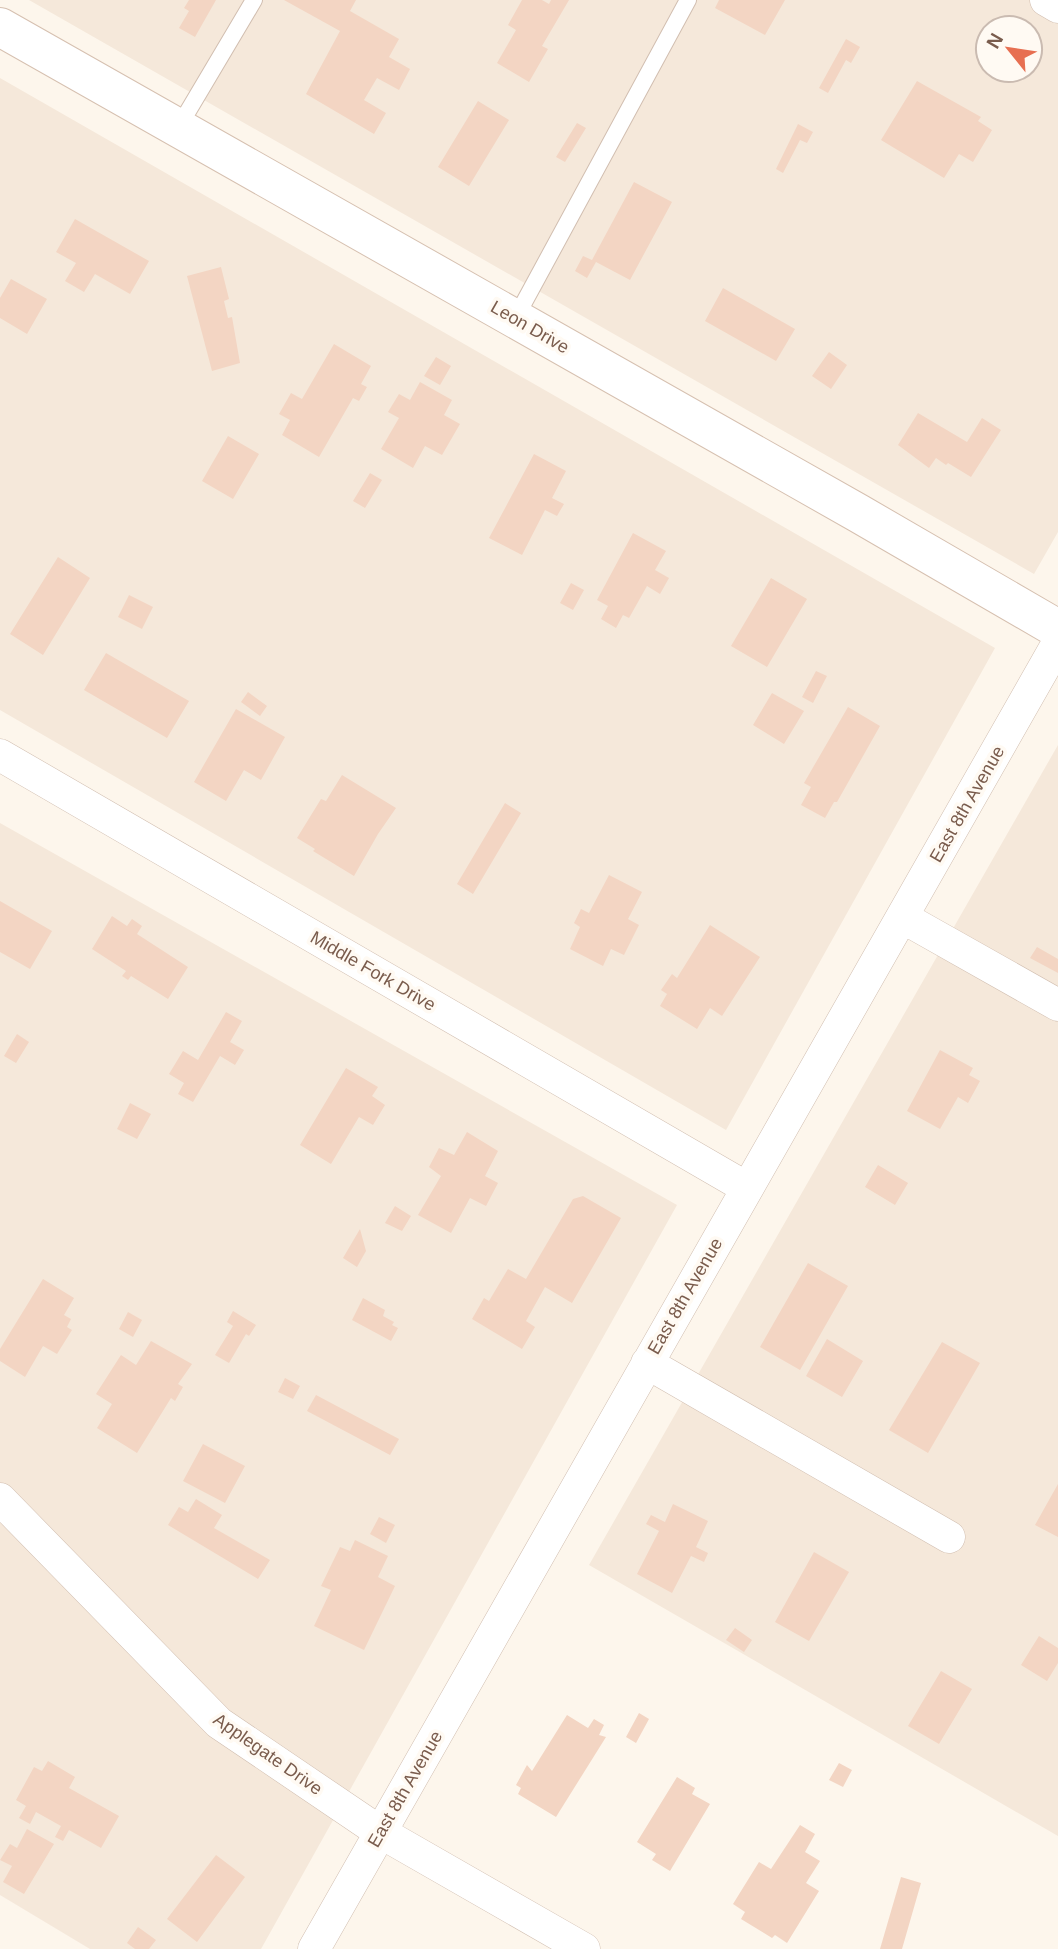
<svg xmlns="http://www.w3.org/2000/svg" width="1058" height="1949" viewBox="0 0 1058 1949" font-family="Arial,sans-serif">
<rect width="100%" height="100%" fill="#fdf6ec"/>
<path fill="#f5e8da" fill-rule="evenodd" d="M29,0H1058V532L1034,574ZM988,28H1030V70H988Z
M0,78L995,648L726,1130L0,710Z
M1058,745V1836L589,1565Z
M0,823L677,1205L261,1949H90L0,1895Z"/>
<path fill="#f3d5c3" d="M189,0H216L195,37L179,28L189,11L184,8Z
M284,0H356L350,11L399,39L389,57L410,69L399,90L377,78L364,100L386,113L374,134L306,94L340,31Z
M522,0H542L549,4L551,0H569L542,46L548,49L529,82L497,63L516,30L508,25Z
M719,0H785L765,35L715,8Z
M846,39L860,47L851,63L846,60L828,93L819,88Z
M917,81L981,117L978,121L992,130L973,162L959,154L944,178L881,140Z
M478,101L509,120L469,186L438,167Z
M577,123L586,128L565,162L556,157Z
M798,124L813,132L807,143L800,140L783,173L776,169Z
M634,182L672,202L630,280L596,262L587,278L575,271L583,256L592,260Z
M75,219L149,261L130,294L95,274L84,292L65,281L76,263L56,252Z
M221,267L229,299L224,301L228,318L232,317L240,363L212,371L187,276Z
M11,279L47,299L27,334L0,318V298Z
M723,288L795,329L776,361L705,321Z
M334,344L371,366L361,384L367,387L359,401L353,398L319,457L282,435L290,420L279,414L291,393L302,399Z
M829,352L847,365L831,389L812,376Z
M436,357L451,366L440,385L424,376Z
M420,382L452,400L444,415L460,424L442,455L425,446L413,468L381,449L399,418L388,412L399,394L410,400Z
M918,413L967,442L982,418L1001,430L971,477L948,463L946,465L936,458L929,468L898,445Z
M228,436L259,454L233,499L202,481Z
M534,454L566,471L552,498L564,504L557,516L545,510L522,555L489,538Z
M370,473L382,480L365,508L353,501Z
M633,533L666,551L655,570L669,578L660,594L647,586L629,618L623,615L616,628L601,619L608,606L597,600Z
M58,557L90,578L43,655L10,634Z
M771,578L807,599L767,667L731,646Z
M571,583L584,590L573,610L560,603Z
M129,595L153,607L142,629L118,617Z
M106,653L189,701L167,738L84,690Z
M816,671L827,676L813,703L802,697Z
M248,692L267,706L260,716L241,702Z
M772,693L804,711L784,744L753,725Z
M848,707L880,726L837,802H834L825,818L801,805L811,787L804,783Z
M236,709L285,737L261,780L244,770L226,801L194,782Z
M342,775L396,808L378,834L354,876L313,851L315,849L297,838L321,799L326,801Z
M505,803L521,813L473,894L457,884Z
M609,875L642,892L628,919L639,925L624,955L611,949L603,966L570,949L580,927L574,923L581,909L589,913Z
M0,901L52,931L30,969L0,952Z
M112,916L127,926L132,919L142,926L137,934L188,967L168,999L131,976L128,980L122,976L126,971L92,949Z
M710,925L760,957L722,1016L710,1008L697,1029L660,1006L667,994L661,990L672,974L677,978Z
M1037,947L1058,959V973L1030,958Z
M226,1012L242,1021L230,1042L244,1050L235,1065L220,1056L193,1102L178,1094L184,1083L169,1074L183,1051L198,1060Z
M17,1034L29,1042L16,1063L4,1056Z
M940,1050L973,1068L969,1075L980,1081L968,1103L958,1097L940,1129L907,1111Z
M346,1068L378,1087L372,1096L385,1105L373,1125L359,1117L331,1164L300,1145Z
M130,1103L151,1114L137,1139L117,1129Z
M467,1132L498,1151L485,1176L498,1183L486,1206L470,1198L451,1233L418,1215L441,1176L429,1167L439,1148L454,1155Z
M878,1165L908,1183L895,1205L865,1187Z
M583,1196L621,1218L572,1303L545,1287L526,1321L535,1327L522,1349L472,1319L484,1298L489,1301L508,1269L526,1279L573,1199Z
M395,1206L411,1216L402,1231L385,1223Z
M360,1229L366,1251L357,1267L343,1258Z
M808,1263L848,1286L800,1370L760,1347Z
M43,1279L74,1298L64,1315L71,1319L67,1327L72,1330L57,1354L43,1346L25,1377L0,1361V1349Z
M363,1298L385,1310L383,1316L394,1322L392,1325L398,1328L391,1341L352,1320Z
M233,1311L256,1325L249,1336L246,1334L229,1363L215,1355L233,1326L227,1322Z
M128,1312L142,1320L133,1337L119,1329Z
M827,1339L863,1361L842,1397L806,1376Z
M151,1341L192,1364L178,1384L183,1387L175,1401L171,1398L137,1453L97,1428L112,1404L96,1394L121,1355L136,1365Z
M942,1342L980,1363L928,1453L889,1430Z
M285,1378L300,1386L293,1399L278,1392Z
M316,1395L399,1439L390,1455L307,1411Z
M203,1444L245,1466L225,1503L183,1481Z
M1058,1484V1537L1035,1525Z
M196,1499L222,1515L214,1528L270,1560L258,1579L168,1525L179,1507L188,1512Z
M673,1504L708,1521L696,1547L708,1553L704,1562L691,1556L672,1593L637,1574L659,1531L646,1524L651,1515L665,1522Z
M379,1517L395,1525L386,1543L370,1534Z
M355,1540L388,1556L378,1577L395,1586L364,1650L314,1626L331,1590L321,1586L340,1547L350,1551Z
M814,1552L849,1572L809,1641L775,1622Z
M735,1628L752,1640L744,1652L726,1640Z
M1039,1636L1058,1648V1663L1047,1681L1021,1665Z
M941,1671L972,1689L939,1744L908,1726Z
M639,1713L649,1719L636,1743L626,1737Z
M567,1715L588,1728L594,1719L604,1725L599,1735L606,1737L556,1817L518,1794L521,1788L516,1785L527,1765L532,1771Z
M48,1761L75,1777L69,1788L119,1816L101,1848L69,1830L63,1841L55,1837L61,1826L36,1812L30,1824L19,1818L26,1806L16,1800L34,1767L42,1771Z
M839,1763L852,1770L843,1787L829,1780Z
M677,1777L695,1788L692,1794L710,1804L670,1871L652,1860L656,1854L637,1842Z
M800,1825L815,1834L805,1852L820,1861L806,1883L819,1891L787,1943L775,1935L772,1938L741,1919L745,1912L733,1904L759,1862L771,1869Z
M27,1829L54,1844L24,1894L3,1882L12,1866L0,1860L10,1844L17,1848Z
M216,1855L245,1877L197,1942L167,1919Z
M901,1877L921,1883L902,1949H880Z
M138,1927L156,1940L149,1949H135L127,1943Z"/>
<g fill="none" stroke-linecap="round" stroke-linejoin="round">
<g stroke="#d1beb0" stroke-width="18">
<path id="lane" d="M178,128L254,0
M515,319L688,0"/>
</g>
<g stroke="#d1beb0" stroke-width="33">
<path id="street" d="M1046,0L1058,7
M0,755L747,1188
M902,917L1058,1005
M647,1363L949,1537
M0,1499L219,1723L380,1832L584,1949
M314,1949L1058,643"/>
</g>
<g stroke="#d6c0b0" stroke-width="40">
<path id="secondary" d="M0,27L858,513L1058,629"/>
</g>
<use href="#lane" stroke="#fff" stroke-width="16"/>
<use href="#street" stroke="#fff" stroke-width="32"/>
<use href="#secondary" stroke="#fff" stroke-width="38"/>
</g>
<g text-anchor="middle" stroke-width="7" stroke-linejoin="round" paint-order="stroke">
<g font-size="18" fill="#7a5c4d" stroke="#fffaf3">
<text transform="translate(530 327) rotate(30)" y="6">Leon Drive</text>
<text transform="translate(967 804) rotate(-60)" y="6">East 8th Avenue</text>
<text transform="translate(373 971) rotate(30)" y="6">Middle Fork Drive</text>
<text transform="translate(685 1296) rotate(-60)" y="6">East 8th Avenue</text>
<text transform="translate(268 1754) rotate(35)" y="6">Applegate Drive</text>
<text transform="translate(405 1789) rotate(-60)" y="6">East 8th Avenue</text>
</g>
</g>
<g transform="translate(1009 49) rotate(300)"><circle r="33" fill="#fffaf3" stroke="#cabbb1" stroke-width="2"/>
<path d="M0-5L12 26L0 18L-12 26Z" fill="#e76f51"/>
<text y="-10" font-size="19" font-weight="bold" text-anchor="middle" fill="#7a5c4d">N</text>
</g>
</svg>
